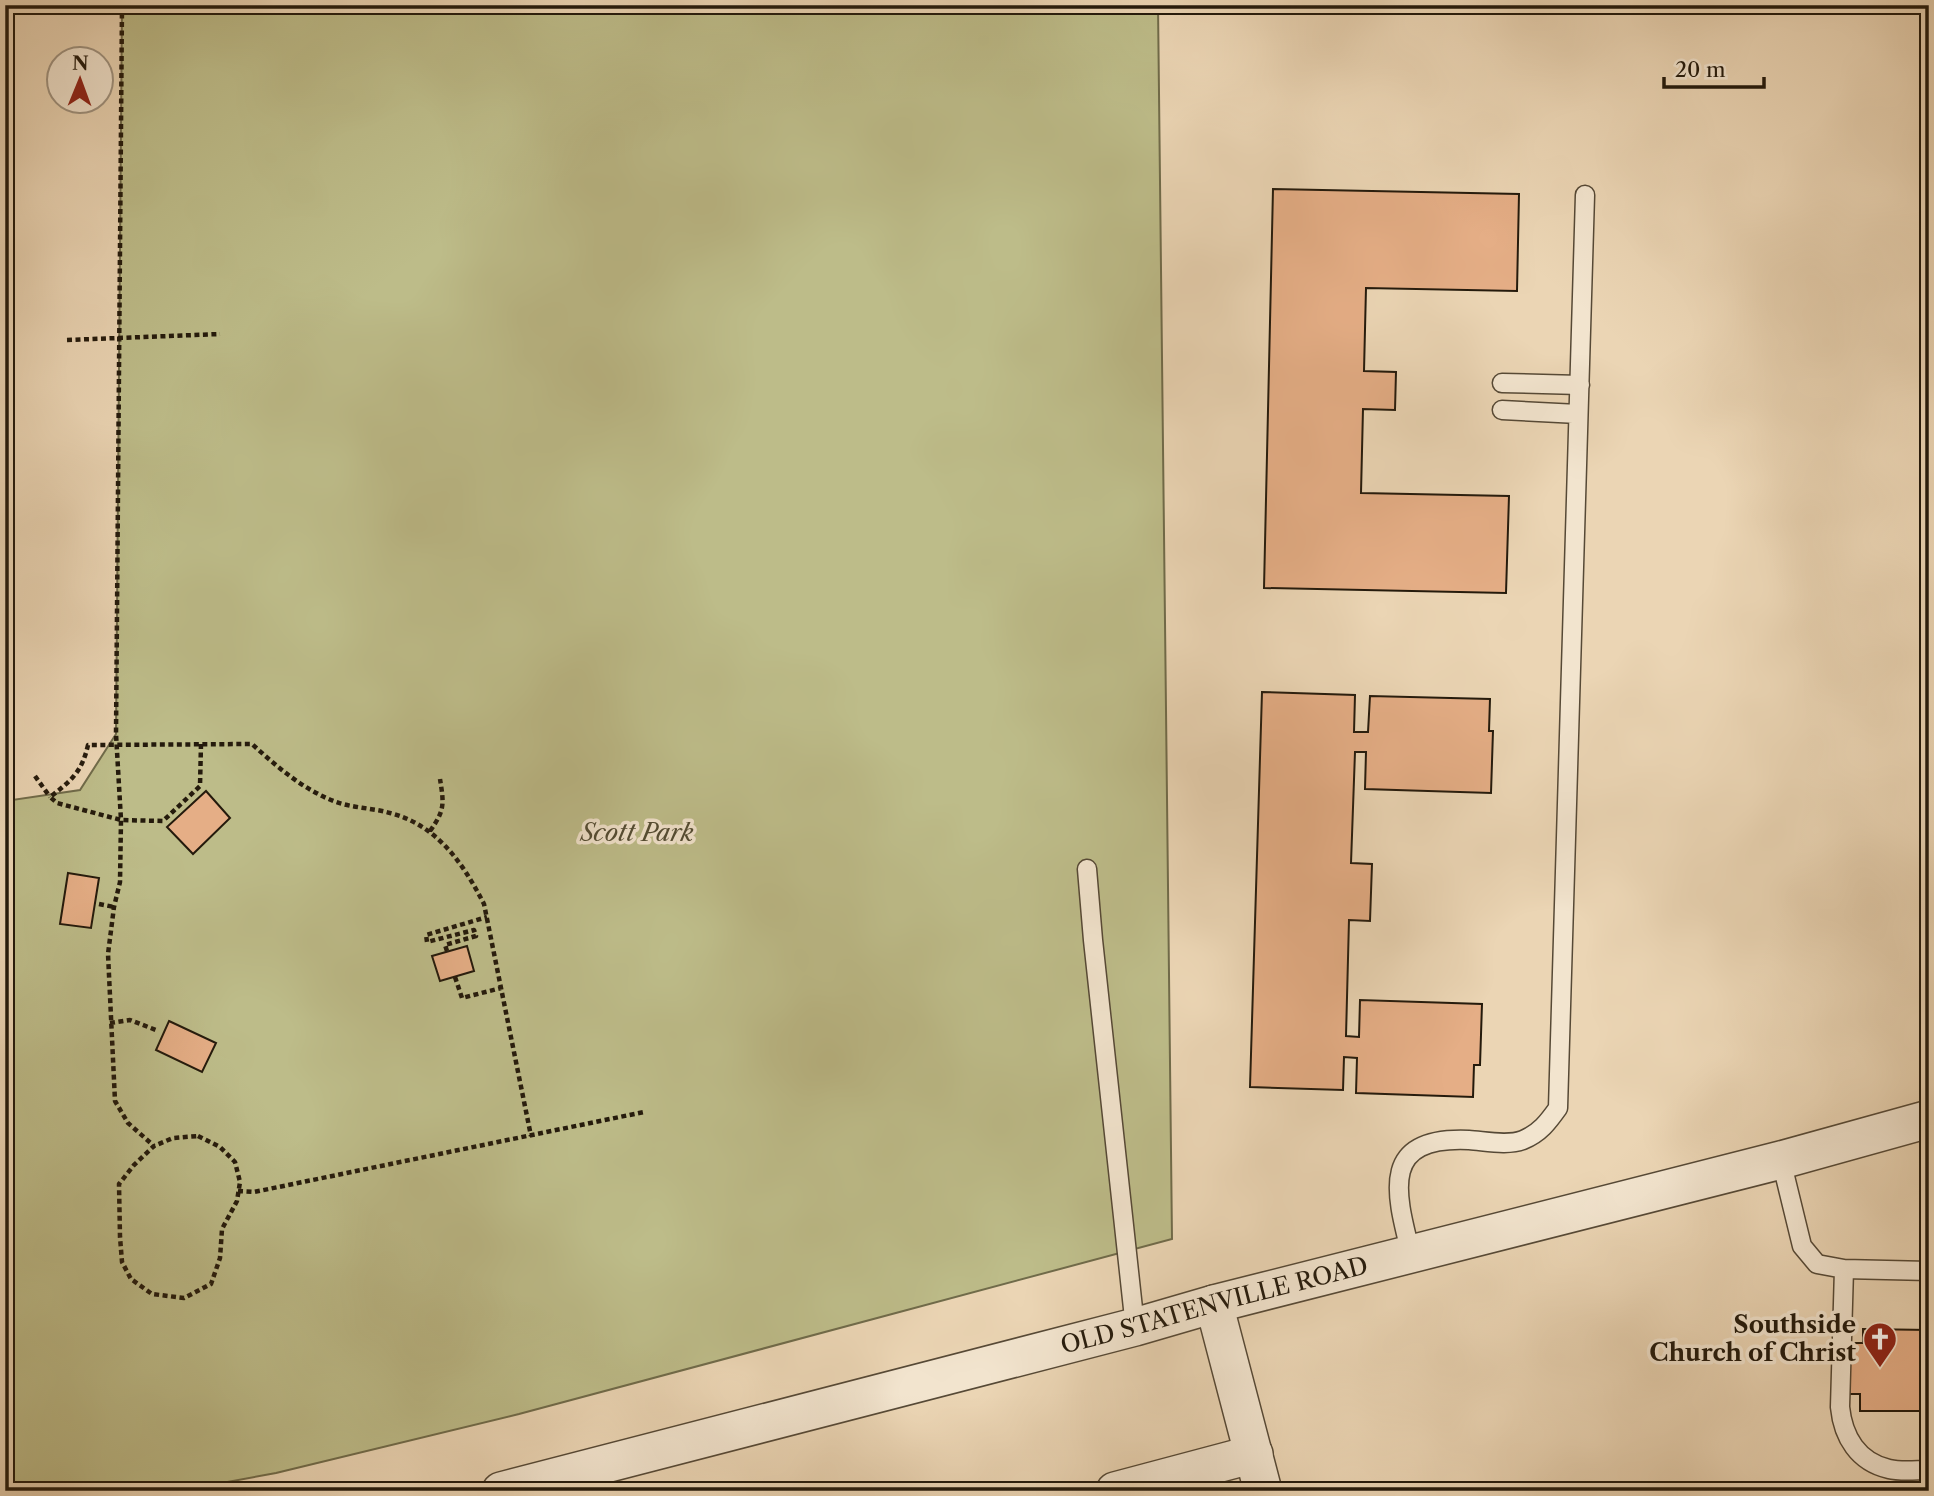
<svg xmlns="http://www.w3.org/2000/svg" width="1934" height="1496" viewBox="0 0 1934 1496" font-family="'Libre Caslon Text',serif">
<rect width="100%" height="100%" fill="#ebd5b4"/>
<filter id="stains"><feTurbulence type="fractalNoise" baseFrequency=".00286" numOctaves="4"/><feColorMatrix values="0 0 0 0 .2 0 0 0 0 .09 0 0 0 0 .02 0 0 0 .5 -.17"/></filter>
<radialGradient id="worn" r=".72"><stop offset=".6" stop-color="#630" stop-opacity="0"/><stop offset="1" stop-color="#630" stop-opacity=".3"/></radialGradient>
<path fill="#bdbc89" stroke="#706b4a" stroke-width="2" d="M122,5H1158L1172,1239L519,1414L276,1473L178,1491H5V801L80,790L116,734Z"/>
<path fill="#e5ae86" stroke="#241a0c" stroke-width="2" d="M1273,189L1519,194L1517,291L1366,288L1364,371L1396,372L1395,410L1363,409L1361,493L1509,496L1506,593L1264,588Z
M1262,692L1355,695L1354,732H1368L1370,696L1490,699L1489,731H1493L1491,793L1365,789L1366,752H1355L1351,863L1372,864L1370,921L1349,920L1346,1036L1359,1037L1360,1000L1482,1004L1480,1065H1474L1473,1097L1356,1093L1357,1058L1344,1057L1343,1090L1250,1087Z
M206,791L230,818L193,854L167,827Z
M68,873L99,878L91,928L60,924Z
M467,946L474,971L440,981L432,956Z
M169,1021L216,1043L202,1072L156,1050Z
M1863,1329L1929,1330V1411H1860V1394H1832V1343H1863Z"/>
<g fill="none" stroke-linecap="round" stroke-linejoin="round">
<g stroke="#564936" stroke-width="21">
<path id="lane" d="M1502,383L1580,385
M1502,410L1578,414
M1087,869L1093,940L1135,1327
M1781,1160L1802,1246L1817,1264L1844,1269L1929,1271
M1411,1254C1395,1191 1380,1136 1469,1140C1485,1141 1508,1146 1523,1140C1540,1133 1548,1122 1558,1108L1585,195
M1844,1269L1840,1407C1843,1437 1858,1462 1889,1469C1901,1472 1916,1470 1929,1470"/>
</g>
<g stroke="#564936" stroke-width="40">
<g id="street">
<path d="M1214,1304L1263,1491"/>
<path id="s1" d="M501,1491L1135,1327L1214,1304L1781,1160L1929,1119"/>
<path d="M1115,1491L1254,1454"/>
</g>
</g>
<path stroke="#241a0c" stroke-width="4.5" stroke-dasharray="5 3.5" stroke-linecap="butt" d="M122,5L116,734L121,820L120,882L114,907L108,954L115,1101L128,1123L154,1146
M67,340L220,334
M201,744L200,786L163,821L121,820L57,803L50,797C71,781 82,772 88,745L252,744C277,767 304,790 336,802C353,808 373,808 390,813C437,825 463,863 484,904L531,1136
M35,776L50,797
M430,831C445,810 444,804 440,779
M99,904L114,907
M447,951L445,945L476,936L474,930L427,942L426,935L487,917
M455,977L462,998L501,988
M110,1023L130,1020L156,1030
M198,1136L220,1147L235,1162L240,1182L237,1201L222,1229L220,1258L211,1284L184,1298L152,1294L131,1279L122,1262L120,1237L119,1184L134,1165L154,1146L173,1138Z
M238,1191L254,1192L644,1112"/>
<use href="#lane" stroke="#f2e4ce" stroke-width="18"/>
<use href="#street" stroke="#f2e4ce" stroke-width="37"/>
</g>
<defs>
<g id="church-pin" transform="scale(1.75)"><path d="M0 17L-7.5 6A9.5 9.5 0 1 1 7.5 6Z" fill="#8f2418" stroke="#f2e4ce"/><path d="M-1.2-6h2.4v3.5h3.3v2.4h-3.3V6h-2.4V-.1h-3.3v-2.4h3.3Z" fill="#fff"/></g>
</defs>
<g fill-rule="evenodd">
<use href="#church-pin" x="1880" y="1339"/>
</g>
<g text-anchor="middle" stroke-width="7" stroke-linejoin="round" paint-order="stroke">
<g font-size="24" font-style="italic" fill="#524b32" stroke="#f2e4ce">
<text x="637" y="841">Scott Park</text>
</g>
<g font-size="24" fill="#241a0c" stroke="#f2e4ce">
<text dy="8" stroke="none"><textPath href="#s1" startOffset="737">OLD STATENVILLE ROAD</textPath></text>
</g>
<g font-size="24" font-weight="bold" fill="#241a0c" stroke="#f2e4ce" text-anchor="end">
<text x="1856" y="1333">Southside<tspan x="1856" dy="28">Church of Christ</tspan></text>
</g>
</g>
<rect width="1934" height="1496" fill="none" stroke="#ebd5b4" stroke-width="28"/>
<rect x="7" y="7" width="1920" height="1482" fill="none" stroke="#241a0c" stroke-width="3.5"/>
<rect x="14" y="14" width="1906" height="1468" fill="none" stroke="#241a0c" stroke-width="2"/>
<g transform="translate(80 80) rotate(1)"><circle r="33" fill="#f2e4ce" stroke="#a09380" stroke-width="2"/>
<path d="M0-5L12 26L0 18L-12 26Z" fill="#8f2418"/>
<text y="-10" font-size="19" font-weight="bold" text-anchor="middle" fill="#241a0c">N</text>
</g>
<path d="M1664 77v10h100v-10" fill="none" stroke="#241a0c" stroke-width="3.5"/>
<text x="1675" y="77" font-size="21" fill="#241a0c" stroke="#f2e4ce" stroke-width="5" paint-order="stroke">20 m</text>
<rect width="100%" height="100%" filter="url(#stains)"/>
<rect width="100%" height="100%" fill="url(#worn)"/>
</svg>
